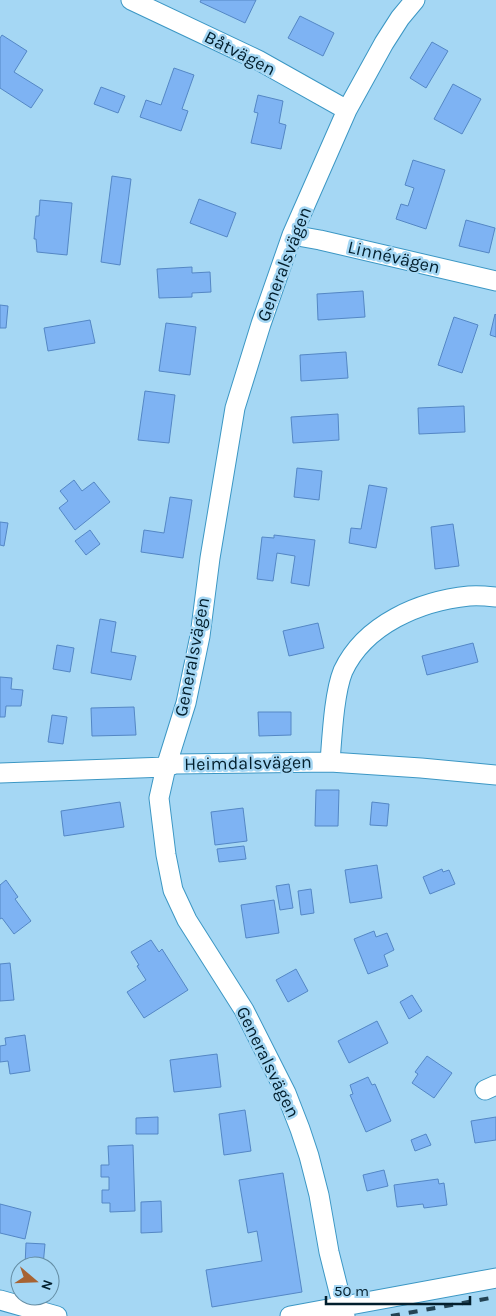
<svg xmlns="http://www.w3.org/2000/svg" width="496" height="1316" viewBox="0 0 496 1316" font-family="Karla,sans-serif">
<rect width="100%" height="100%" fill="#a5d7f4"/>
<path fill="#7eb3f3" stroke="#5487c5" d="M201,0H256L245,23L200,2Z
M300,16L334,33L323,56L288,38Z
M2,35L27,51L14,72L43,90L31,108L0,88V38Z
M432,42L448,51L426,88L410,78Z
M174,68L194,75L182,109L188,111L181,131L140,117L146,100L161,105Z
M453,84L481,99L462,134L434,119Z
M101,87L125,96L118,113L94,104Z
M258,95L283,101L279,123L286,125L281,149L251,143L258,113L254,112Z
M413,160L445,170L426,229L396,219L401,204L408,206L414,188L405,185Z
M112,176L131,179L120,265L101,262Z
M199,199L236,213L227,237L190,223Z
M40,200L72,203L67,255L37,252L36,239H34L36,216H39Z
M466,220L495,228L489,253L459,246Z
M192,267V273L210,272L211,292L192,293V297L159,298L157,269Z
M363,291L365,317L318,320L317,294Z
M0,305L8,306L6,328H0Z
M495,314L496,315V337L490,335Z
M454,317L478,325L462,373L438,365Z
M90,320L95,343L48,351L44,328Z
M166,323L196,327L190,375L159,371Z
M346,352L348,378L301,381L300,355Z
M145,391L175,395L169,443L138,440Z
M464,406L465,432L419,434L418,408Z
M338,414L339,440L293,443L291,417Z
M297,468L322,471L319,500L294,497Z
M74,480L82,491L94,482L110,502L75,530L59,508L68,501L60,491Z
M369,485L387,488L376,548L349,543L351,528L361,529Z
M170,497L192,500L183,558L141,552L144,530L164,533Z
M0,522L8,523L4,546L0,545Z
M453,524L459,566L435,569L431,527Z
M90,530L100,544L86,555L75,541Z
M274,535L315,540L309,586L291,583L295,556L277,553L273,581L257,579L262,537L274,538Z
M100,619L116,622L111,652L136,656L131,680L91,673Z
M318,623L324,648L289,656L283,631Z
M473,643L478,662L427,675L422,656Z
M57,645L74,648L70,672L53,669Z
M0,677L12,678L11,689L23,690L21,706H6L5,717H0Z
M134,707L136,735L92,736L91,708Z
M258,712H291V735L259,736Z
M52,715L67,717L63,744L48,742Z
M316,790H339L338,826H315Z
M120,802L124,827L64,836L61,811Z
M372,802L389,804L387,826L370,825Z
M243,808L247,841L215,845L211,812Z
M244,846L246,859L219,862L217,849Z
M377,865L382,898L350,903L345,870Z
M442,869L443,872L449,870L455,884L430,894L423,877Z
M6,880L18,897L15,899L31,921L14,934L2,918L0,919V885Z
M289,884L293,908L280,910L276,886Z
M311,889L314,913L301,915L298,891Z
M274,900L279,933L246,938L241,905Z
M374,931L376,937L387,933L394,950L384,955L388,966L368,974L354,939Z
M151,940L159,952L162,949L188,990L144,1018L127,992L146,980L137,966L139,965L131,952Z
M10,963L14,1000L0,1001V964Z
M296,969L308,991L288,1002L276,980Z
M412,995L422,1011L409,1019L400,1002Z
M377,1021L388,1043L349,1063L338,1041Z
M25,1035L30,1071L10,1074L8,1061L0,1062V1046L6,1045L5,1038Z
M217,1054L221,1087L174,1092L170,1060Z
M427,1056L452,1073L434,1098L412,1083L418,1074L415,1072Z
M368,1077L372,1085L375,1084L391,1121L366,1132L350,1095L353,1094L350,1085Z
M245,1110L251,1151L224,1155L219,1114Z
M158,1117V1134H136V1118Z
M496,1117V1140L475,1143L471,1121Z
M426,1134L431,1145L415,1151L411,1140Z
M133,1145L135,1211L110,1212V1203H102V1190H109V1177H101V1165H109L108,1146Z
M384,1170L388,1186L367,1191L363,1175Z
M283,1173L302,1292L212,1307L206,1270L262,1261L257,1231L248,1233L239,1180Z
M438,1179L439,1184L444,1183L447,1205L424,1208L423,1204L397,1207L394,1185Z
M161,1201L162,1232L141,1233V1202Z
M0,1204L31,1212L25,1239L0,1233Z
M26,1243L45,1244L43,1266H25Z"/>
<g fill="none" stroke-linecap="round" stroke-linejoin="round">
<g stroke="#3c97c4" stroke-width="21">
<path id="minor" d="M131,0L258,60L347,110
M292,235L320,240L496,281
M330,762C332,737 334,693 343,671C365,624 420,601 469,596C478,595 487,596 496,597
M0,773L166,767L175,764L330,762L421,768L496,775
M485,1090L496,1085
M0,1300L57,1316
M290,1316L496,1278
M345,1316L329,1252L319,1195L309,1156L300,1129L286,1093L244,1010L187,920L173,890L166,855L159,798L166,767L186,703L200,636L210,558L235,408L261,324L292,235L347,110L384,43L400,18L415,0"/>
</g>
<use href="#minor" stroke="#fff" stroke-width="19"/>
<path stroke="#234354" stroke-width="4" stroke-dasharray="9 9" stroke-linecap="butt" d="M391,1316L496,1297"/>
</g>
<g text-anchor="middle" stroke-width="5" stroke-linejoin="round" paint-order="stroke">
<g font-size="18" fill="#021e2c" stroke="#a5d7f4">
<text transform="translate(240 53) rotate(27)" y="6">Båtvägen</text>
<text transform="translate(394 257) rotate(13)" y="6">Linnévägen</text>
<text transform="translate(284 264) rotate(-69)" y="6">Generalsvägen</text>
<text transform="translate(192 657) rotate(-79)" y="6">Generalsvägen</text>
<text transform="translate(248 763) rotate(-1)" y="6">Heimdalsvägen</text>
<text transform="translate(268 1062) rotate(64)" y="6">Generalsvägen</text>
</g>
</g>
<g transform="translate(35 1281) rotate(109)"><circle r="24" fill="#a5d7f4" stroke="#648da4"/>
<path d="M0-4L9 19L0 12L-9 19Z" fill="#a76333"/>
<text y="-8" font-size="14" font-weight="bold" text-anchor="middle" fill="#021e2c">N</text>
</g>
<path d="M326 1296v8h144v-8" fill="none" stroke="#021e2c" stroke-width="2.5"/>
<text x="334" y="1296" font-size="15" fill="#021e2c" stroke="#a5d7f4" stroke-width="4" paint-order="stroke">50 m</text>
</svg>
